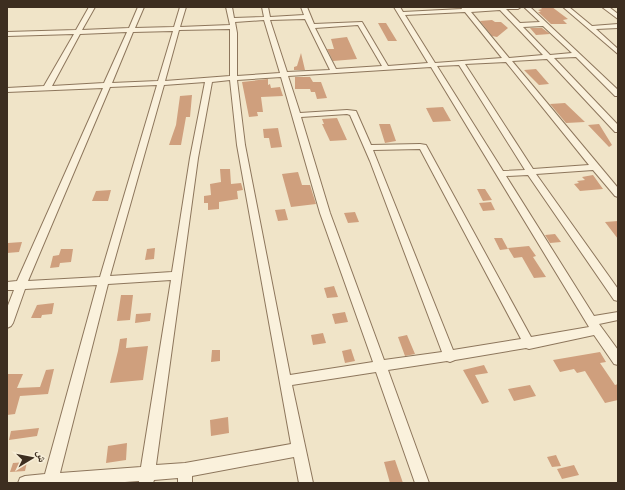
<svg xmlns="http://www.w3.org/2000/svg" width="625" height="490" viewBox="0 0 625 490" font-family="'Roboto Serif','Noto Naskh Arabic',serif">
<rect width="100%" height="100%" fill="#f0e4c8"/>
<path fill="#cf9f7d" d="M540,7H552L568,19L563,20L567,24H551L538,12H541L538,10L542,9Z
M492,20L495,22H501L508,28L497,37L492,36L480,21Z
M378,23H386L397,41H388Z
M530,28H542L550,34L536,35Z
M347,37L357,59L333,61L327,49H334L331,39Z
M301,53L305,70H294V67L297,66Z
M536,69L549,84L539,85L524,70Z
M295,77H310L313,82H321L327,98L317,99L315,92H311L310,89H295Z
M268,79V85L270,84L271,88L280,87L283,96L261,97L263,112H257L258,116L249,117L242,82Z
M192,95L190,117H186L181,145H169L176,125L180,96Z
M565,103L585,122L566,123L550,104Z
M443,107L451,121L433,122L426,108Z
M337,118L347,140L330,141L322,124H324L322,119Z
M379,124H390L396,141L385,143Z
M599,124L612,145L609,147L588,125Z
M278,128L282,147L271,148L269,138H264L263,129Z
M220,169H230L231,184L241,183L243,190L237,191L238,199L219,202V209L208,210V203H204V196L211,195L210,184L221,182Z
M298,172L302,185H310L316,204L291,207L282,174Z
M593,175L603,189L580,191L574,184L579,183L577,181L585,180L582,177Z
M477,189H485L492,200L483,201Z
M111,190L108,201H92L96,191Z
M491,202L495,210L483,211L479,203Z
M285,209L288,220L278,221L275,210Z
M355,212L359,222L348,223L344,213Z
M618,221V239L605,222Z
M555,234L561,242L550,243L545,235Z
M494,238H502L508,249L500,250Z
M22,242L19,252L7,253L8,243Z
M529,246L536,256L533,257L546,277L534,278L522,257L514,258L508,248Z
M155,248L154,259L145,260L147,249Z
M61,249H73L71,262L60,263L59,267L50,268L53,256L59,255Z
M334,286L338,297L327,298L324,288Z
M121,295H133L130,320L117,321Z
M54,303L52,314L42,315L41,318H31L37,305Z
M345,312L348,322L335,324L332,314Z
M151,313L150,321L135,323L136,314Z
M323,333L326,343L313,345L311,335Z
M407,335L415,354L405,356L398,337Z
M127,338L126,348L148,346L143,380L110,383L118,351L120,339Z
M351,349L355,361L345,363L342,351Z
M212,350H220V361L211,362Z
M600,352L606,362L600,363L615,385L618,384V400L605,403L585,371L577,373L574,369L560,372L553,360Z
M484,365L488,373L475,375L489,402L482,404L463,370Z
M54,369L48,394L20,396L15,414L7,415V374H23L17,388L40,387L46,370Z
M530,385L536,396L514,401L508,389Z
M228,417L229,433L211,436L210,420Z
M39,428L37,436L9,440L11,431Z
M127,443L126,460L106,463L108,446Z
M556,455L561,466L552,467L547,457Z
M395,460L403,483H390L384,462Z
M27,462L25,471L10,472L13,463Z
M574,465L579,475L562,479L557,469Z"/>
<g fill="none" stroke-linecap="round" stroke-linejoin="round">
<g stroke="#8d765c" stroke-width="2">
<path id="minor" d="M89,7H95L82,30L129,28L138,7H144L135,28L174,27L180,7H186L180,27L230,25L226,7H232L234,18L264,17L262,7H268L270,17L304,15L301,7H307L314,24L362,22L388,66L428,63L394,7H400L403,12L462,9L461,7L468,8L521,7L518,9H506L520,23L540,22L524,7H530L618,90V96H615L576,57L554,58L618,125V132H615L547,59L512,61L618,188V197L615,196L593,170L536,174L618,289V301L614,300L528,175L506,176L594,316L618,312V320L599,324L618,350V365L614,364L594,335L529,349L526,348L455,360L450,362L447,361L388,370L429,483H415L376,372L292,385L313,483H299L294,457L192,476V483H178V478L154,480L153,483H139V481L111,483H18L20,478L25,476L45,474L97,285L25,289L13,323L11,326L7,328V308L14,290H7V282L17,281L103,88L7,92V88L44,86L74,34L7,36V32L76,30ZM500,10L543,55L509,58L471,12ZM465,12L502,58L435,63L405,15ZM305,19L330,70L287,72L270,20ZM264,20L280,73L237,76V33L235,22ZM358,25L382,66L336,69L315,28ZM543,26L572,53L550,55L523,27ZM230,29V76L165,81L179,30ZM173,31L158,81L112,83L133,32ZM127,32L104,83L52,86L80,34ZM506,62L589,165L533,169L465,64ZM459,65L525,170L503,171L437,66ZM431,67L589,327L531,337L426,145L420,144L371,145L356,111L347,110L300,113L288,76ZM281,77L320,213L373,362L290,375L245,145L237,80ZM230,80L237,145L291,444L185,463L156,465L198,158L212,82ZM205,82L190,158L172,272L110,276L164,85ZM157,85L100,277L28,281L110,87ZM347,114L350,115L370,161L442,352L384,360L330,213L301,117ZM420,149L521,339L453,350L373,150ZM171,280L141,467L60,473L108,284Z
M563,7H569L592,26L618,24V28L596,29L618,49V54Z
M602,7H609L618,14V19Z"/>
</g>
<use href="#minor" fill="#faf1dc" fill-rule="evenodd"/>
</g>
<rect width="625" height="490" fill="none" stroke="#3d2e20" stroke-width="16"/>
<g transform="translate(32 458) rotate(80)" stroke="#f7eed8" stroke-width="3" paint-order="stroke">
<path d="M0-3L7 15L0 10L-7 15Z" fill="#3d2e20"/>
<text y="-6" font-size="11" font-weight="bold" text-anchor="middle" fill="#3d2e20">ش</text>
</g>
</svg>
